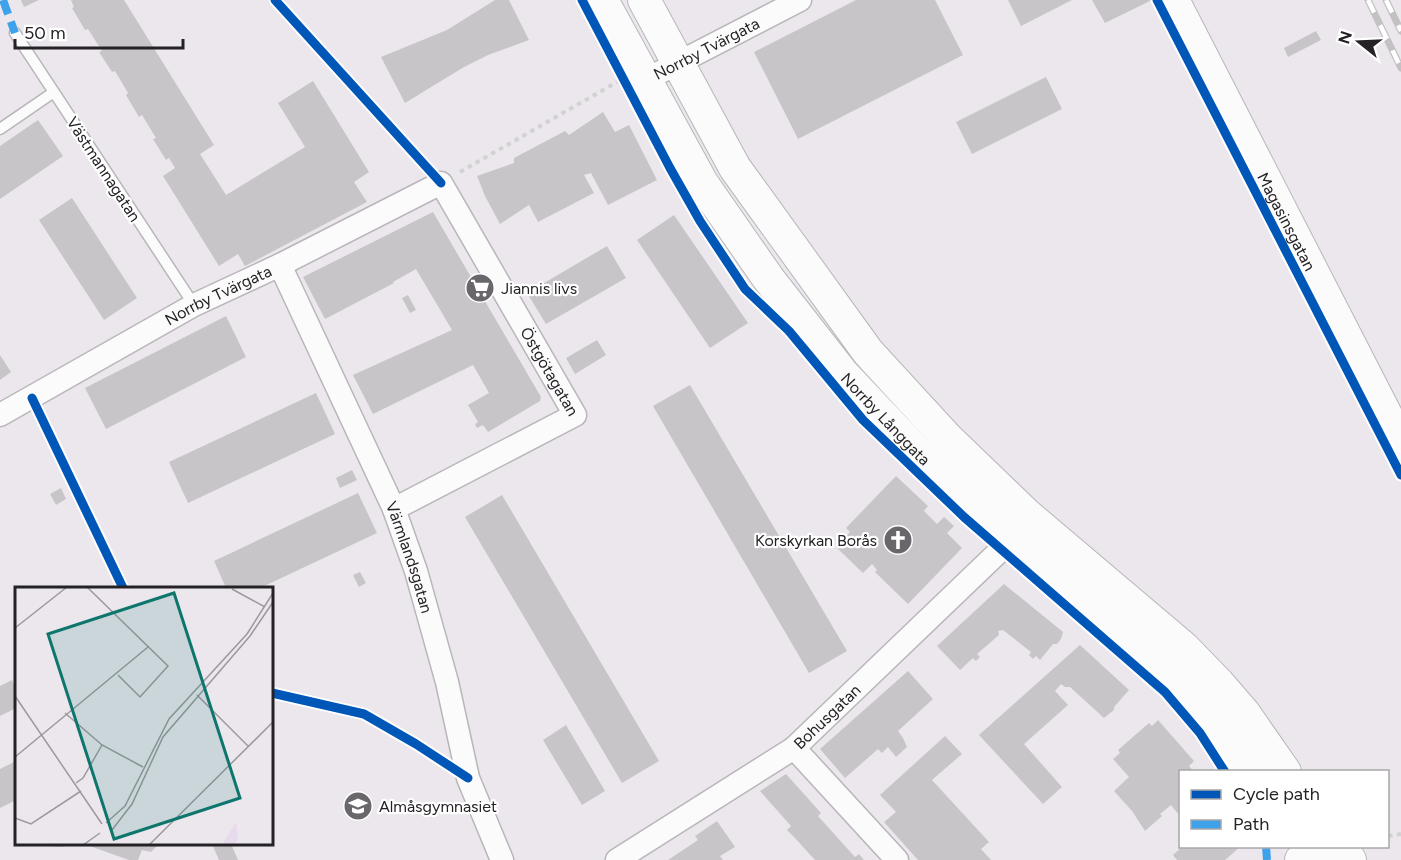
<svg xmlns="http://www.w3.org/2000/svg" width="1401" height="860" viewBox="0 0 1401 860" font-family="Figtree,sans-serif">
<rect width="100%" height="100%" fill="#ebe7ed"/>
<path fill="#c8c5c9" d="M21,0H39L24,7Z
M71,0H124L214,145L200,154L226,195L305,147L278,103L313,81L369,172L354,182L367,202L245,266L238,254L219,266L163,176L175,168L169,158L166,160L153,139L156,138L142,115L139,117L126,95L128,93L115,71L112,72L99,52L102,51L88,29L85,30L72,8L74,7Z
M495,0H509L529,40L488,55L464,67L405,103L381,57L447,30Z
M856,0H935L963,55L798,139L754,52Z
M1008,0H1072L1021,26Z
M1092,0H1152L1105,23Z
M1316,31L1321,40L1288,57L1284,48Z
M1046,77L1062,109L972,154L956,122Z
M603,112L615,132L629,125L657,180L608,205L591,173L584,175L594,193L538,222L529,205L500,224L485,196L477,176L514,163V158L565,131L569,135Z
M38,120L63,156L0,199V146Z
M72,198L137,298L104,320L39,220Z
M433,212L541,397L540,401L488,432L483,425L477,428L475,424L478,422L468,405L489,393L473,365L373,414L353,375L452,330L416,269L393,282L394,283L325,319L303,277Z
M674,215L748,323L710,348L637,240Z
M607,246L626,278L546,324L527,293Z
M408,295L416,310L410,313L402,298Z
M226,316L246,357L106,429L85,388Z
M597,340L606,355L575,374L566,358Z
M0,355L11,372L0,380Z
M690,385L847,651L809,673L653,406Z
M316,393L335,434L188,503L169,462Z
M352,470L357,480L340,488L336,478Z
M896,476L928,506L924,511L937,524L944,517L954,526L947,533L962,548L908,604L875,572L877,570L872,564L863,573L836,547L850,532L846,528Z
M61,488L66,499L56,505L50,494Z
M358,493L377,533L260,588H226L214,561Z
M502,495L659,761L622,783L465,517Z
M360,572L366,583L359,587L353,575Z
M1004,584L1063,632L1061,639L1057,644H1053L1040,660L1036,656L1033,659L1029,655L1031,652L1003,630L998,631L999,635L977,654L980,657L976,661L973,658L960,670L937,646Z
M1080,645L1129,690L1114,707V710L1104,718L1070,687H1065L1061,684L1055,691L1068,705L1024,744L1062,787L1043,804L979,735Z
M908,671L933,699L898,731L903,738L907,747L896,757L888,747L882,753L878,749L845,778L820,749Z
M12,680L16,690V708L0,716V686Z
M1158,720L1194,761L1189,766L1194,772H1180V816L1171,805L1160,814L1162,816L1145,831L1132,811L1114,791L1129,777L1113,759L1120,753L1118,750L1149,723L1152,726Z
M566,725L605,791L582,805L543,740Z
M945,736L962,754L932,780L989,842L981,849L991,860H918L884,822L896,812L880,795Z
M16,761V800L0,808V769Z
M786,774L821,813L818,816L855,857L859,854L864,860H815L794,837L787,830L791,826L760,791Z
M717,821L735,847L720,856L723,860H668L698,840L695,836Z
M37,844H66L63,847L37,845Z
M84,844H159L151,852L142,850L138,860H129Z
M212,844H231L238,860H219Z
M1183,846H1241L1225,860H1177L1173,855Z"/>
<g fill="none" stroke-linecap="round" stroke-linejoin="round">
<g stroke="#b8b6b9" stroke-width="13">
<path id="lane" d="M15,33L194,305
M0,129L54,92"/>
</g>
<g stroke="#b8b6b9" stroke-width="25">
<g id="street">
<path id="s1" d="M645,80L800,0"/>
<path id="s2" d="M280,265L394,509L416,571L447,682L468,778L502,860"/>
<path id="s3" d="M0,415L194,305L280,265L441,183L575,415L394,509"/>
<path d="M794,748L897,860"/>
<path id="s4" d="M617,860L794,748L1010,541"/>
</g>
</g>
<g stroke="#b8b6b9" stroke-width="34">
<g id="secondary">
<path id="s5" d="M602,0L702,183L768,278L843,374L916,451L1010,541L1126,635L1180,684L1219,726L1251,772"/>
<path d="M644,0L735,168L868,352L947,438L1027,515L1184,648L1218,683L1244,713L1285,772"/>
<path id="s6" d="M1173,0L1401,444"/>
<path d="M1301,860C1317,850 1334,851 1350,860"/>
</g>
</g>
<path stroke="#d2d2d3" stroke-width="4" stroke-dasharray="4.5 4.5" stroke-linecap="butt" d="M460,172L617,82
M1388,836L1401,834"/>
<use href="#lane" stroke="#fcfbfc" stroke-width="10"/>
<use href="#street" stroke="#fcfbfc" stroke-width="22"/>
<use href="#secondary" stroke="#fcfbfc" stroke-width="32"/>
<g stroke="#c3c2c3" stroke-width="7">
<path id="rail" d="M1368,0L1401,68
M1386,0L1401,31"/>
</g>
<use href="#rail" stroke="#fff" stroke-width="4.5" stroke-dasharray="14" stroke-linecap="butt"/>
<path stroke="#3ea2eb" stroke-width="8" stroke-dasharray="15 8" stroke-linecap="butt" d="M3,0L15,33
M1266,846L1267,860"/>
<g stroke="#fff" stroke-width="13">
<path id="cycleway" d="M275,0L441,183
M582,0L670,168L700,221L745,289L789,331L863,420L964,517L1165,692L1200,733L1225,772
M1157,0L1401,475
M32,398L123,588
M272,693L364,714L416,744L468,778"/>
</g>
<use href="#cycleway" stroke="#0057b8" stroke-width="9"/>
</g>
<defs>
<g id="supermarket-disc" transform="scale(1.5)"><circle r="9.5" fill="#6a676c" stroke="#fff"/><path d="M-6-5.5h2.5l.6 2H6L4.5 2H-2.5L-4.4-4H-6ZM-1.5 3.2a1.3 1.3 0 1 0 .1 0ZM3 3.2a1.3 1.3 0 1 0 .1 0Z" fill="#fff"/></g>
<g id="church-disc" transform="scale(1.5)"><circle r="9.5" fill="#6a676c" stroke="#fff"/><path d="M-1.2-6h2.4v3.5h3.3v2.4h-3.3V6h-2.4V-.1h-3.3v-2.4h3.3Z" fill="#fff"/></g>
<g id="school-disc" transform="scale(1.5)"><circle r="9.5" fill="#6a676c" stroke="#fff"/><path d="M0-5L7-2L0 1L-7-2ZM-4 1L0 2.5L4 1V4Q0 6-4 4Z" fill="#fff"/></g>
</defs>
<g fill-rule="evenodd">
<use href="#supermarket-disc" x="480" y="288"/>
<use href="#church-disc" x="898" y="540"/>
<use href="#school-disc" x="358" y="806"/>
</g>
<g text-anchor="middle" stroke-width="4.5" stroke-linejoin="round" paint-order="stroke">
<g font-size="16" fill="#252226" stroke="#fff">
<text dy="6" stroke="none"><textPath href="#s1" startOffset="69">Norrby Tvärgata</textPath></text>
<text transform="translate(104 169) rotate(57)" y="6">Västmannagatan</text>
<text dy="6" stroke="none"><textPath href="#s6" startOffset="249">Magasinsgatan</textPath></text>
<text dy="6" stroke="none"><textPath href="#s3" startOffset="249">Norrby Tvärgata</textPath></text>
<text dy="6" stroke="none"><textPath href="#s3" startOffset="716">Östgötagatan</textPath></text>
<text dy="6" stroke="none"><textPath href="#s5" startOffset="508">Norrby Långgata</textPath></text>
<text dy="6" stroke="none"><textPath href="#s2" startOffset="320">Värmlandsgatan</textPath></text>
<text dy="6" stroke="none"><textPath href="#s4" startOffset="255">Bohusgatan</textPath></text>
</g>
<g font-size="16" fill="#252226" stroke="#fff" text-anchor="start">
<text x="501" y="294">Jiannis livs</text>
<text x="877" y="546" text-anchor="end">Korskyrkan Borås</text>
<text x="379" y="812">Almåsgymnasiet</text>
</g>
</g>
<g transform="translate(15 587)">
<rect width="258" height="258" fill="#ebe7ed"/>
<path d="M221,235L223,253L218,258H207Z" fill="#e7d9ee"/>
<path fill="none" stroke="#9c989d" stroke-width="1.5" d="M72,0L153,79L125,110L103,88M217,2L250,20M0,41L52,0M182,108L233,159M0,109L87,237M50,126L87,158L128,180M0,170L133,60M61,196L68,191L87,158M0,231L16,237L66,204M91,236L110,219L154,132L232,47L258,6M97,243L117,217L148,150L235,49L258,15M68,258L85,246M134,258L258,135"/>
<path fill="#0f766e" fill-opacity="0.15" stroke="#0f766e" stroke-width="3" d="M159,6L225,211L99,252L33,47Z"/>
<rect width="258" height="258" fill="none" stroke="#252226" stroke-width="3"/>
</g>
<rect x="1179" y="770" width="210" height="78" fill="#ffffff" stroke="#a8a7a8" stroke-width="1.5"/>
<rect x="1191" y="790" width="30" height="9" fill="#0057b8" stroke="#a8a7a8" stroke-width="1.5"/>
<text x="1233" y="800" font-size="18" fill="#252226">Cycle path</text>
<rect x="1191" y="820" width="30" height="9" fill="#3ea2eb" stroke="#a8a7a8" stroke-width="1.5"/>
<text x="1233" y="830" font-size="18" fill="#252226">Path</text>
<g transform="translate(1359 42) rotate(288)" stroke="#ffffff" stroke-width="4.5" paint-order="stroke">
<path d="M0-4.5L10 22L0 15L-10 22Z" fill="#252226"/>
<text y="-9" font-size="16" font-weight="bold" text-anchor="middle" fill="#252226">N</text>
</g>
<path d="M15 39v9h168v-9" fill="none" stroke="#252226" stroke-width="3"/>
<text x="24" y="39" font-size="18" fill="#252226" stroke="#ffffff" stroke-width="4.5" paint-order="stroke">50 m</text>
</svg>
